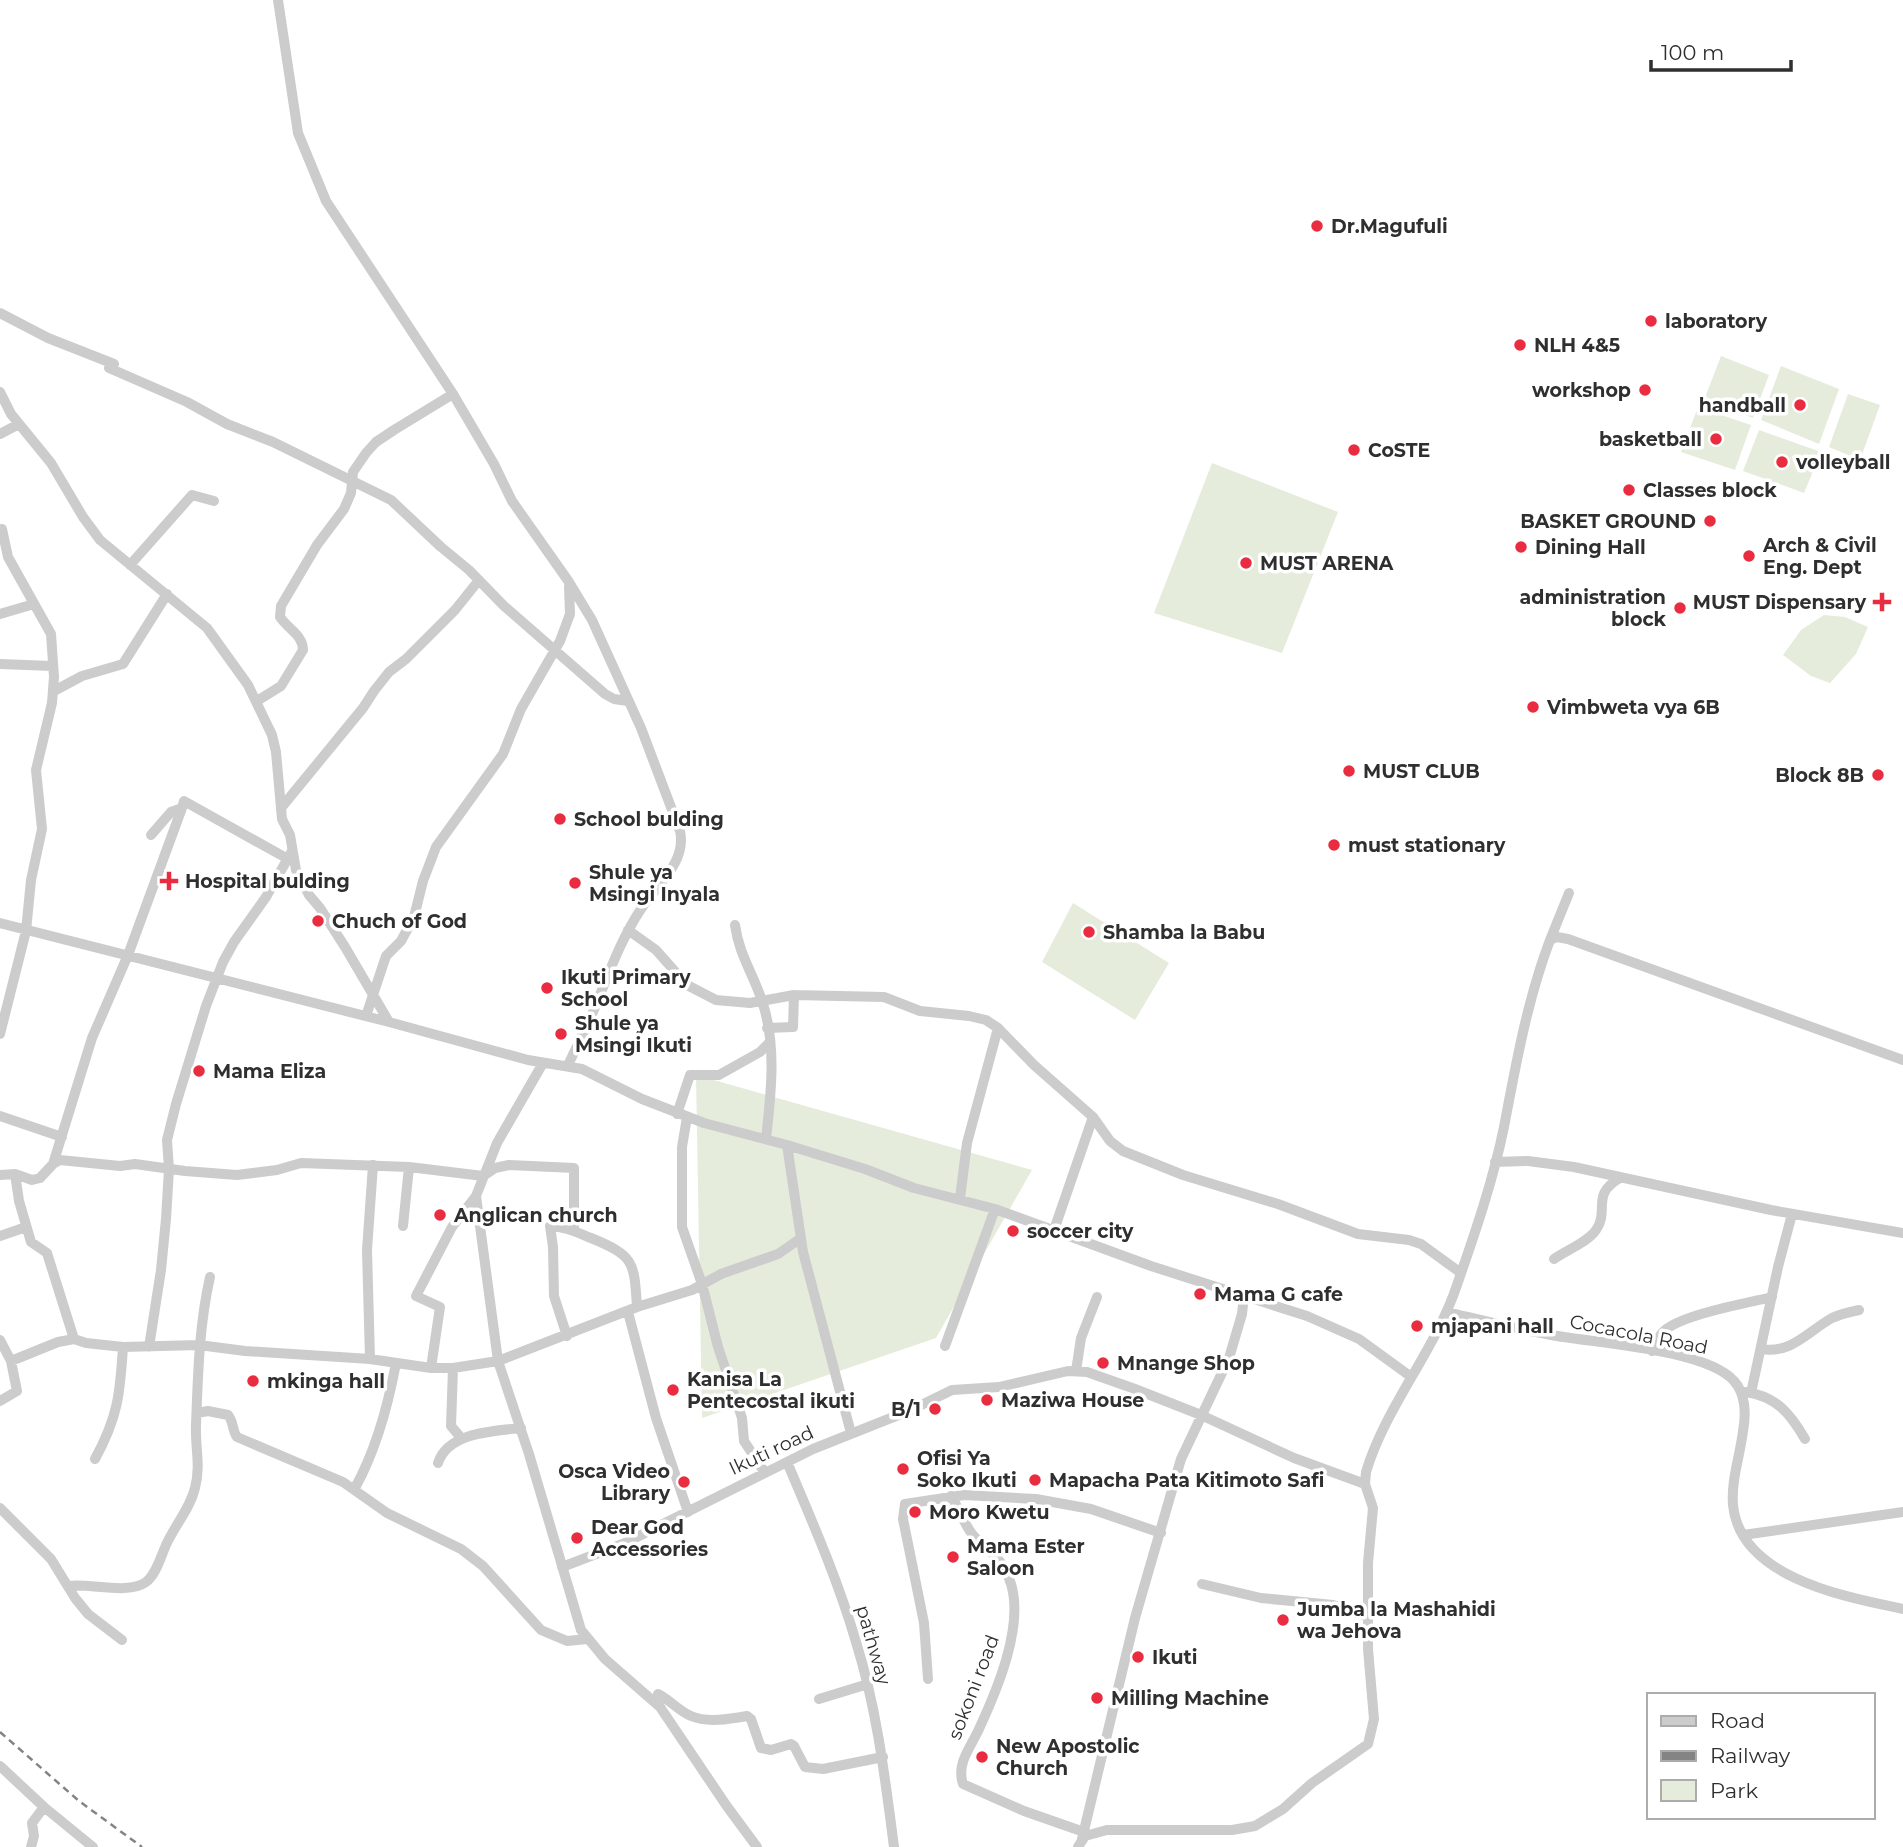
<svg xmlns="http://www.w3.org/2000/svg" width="1903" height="1847" viewBox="0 0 1903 1847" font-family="Montserrat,sans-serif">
<rect width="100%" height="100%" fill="#fff"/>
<path fill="#e5ecdc" d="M1721,356L1769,375L1753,418L1704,400Z
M1781,366L1839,389L1819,444L1761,420Z
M1848,394L1880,405L1860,460L1829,447Z
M1698,407L1751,425L1735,470L1681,452Z
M1759,430L1821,452L1804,493L1743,471Z
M1212,463L1338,512L1282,653L1154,613Z
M1824,615L1845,617L1868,627L1856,654L1830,683L1811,676L1783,655L1801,630Z
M1073,903L1169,963L1135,1020L1042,962Z
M696,1075L1032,1170L936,1338L702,1418Z"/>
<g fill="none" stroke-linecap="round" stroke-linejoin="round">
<path stroke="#ccc" stroke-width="10" d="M278,0L298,133L326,201L453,394L494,464L512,501L569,582L592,620L641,728L680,831C687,862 657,885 641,909C621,939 609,973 595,1007C587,1027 577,1046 568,1065
M0,313L48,338L114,364
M109,368L187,402L227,424L273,442L391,500L441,547L469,570L504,606L605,694L614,699L628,701
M0,392L11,414L51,463L83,517L100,540L207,628L248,685L272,735L276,752L282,819L290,835L296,870L309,895L320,908L345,947L389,1022
M0,434L19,424
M130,565L192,495L214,501
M0,614L34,604
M0,664L52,666
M54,691L82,676L123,664L167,594
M257,701L281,686L303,650C303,635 288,629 280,617L281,606L317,545L344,509L351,493L353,472L366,453L376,442L394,430L453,394
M281,808L363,708L374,691L389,672L406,659L455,610L479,580
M151,835L171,812L182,808L184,801L288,859
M0,923L389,1022L528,1060L582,1069L642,1099L704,1123L787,1145L865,1169L914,1188L995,1209L1151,1266L1307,1316L1359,1339L1410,1376
M735,925C739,955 753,973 762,1001C777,1045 771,1094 766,1139
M628,930L656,950L687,985L716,1000L750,1003L794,995L884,997L920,1011L969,1016L986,1020L998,1028L1034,1065L1093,1117L1110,1141L1123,1151L1183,1175L1278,1204L1358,1234L1409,1240L1421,1244L1461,1273
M1550,940L1569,893
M366,1016L386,956L401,941L414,917L423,881L436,847L503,754L521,709L560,641L570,614L569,586
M767,1028L793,1027L794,995
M0,1034L26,931L31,880L42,829L36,770L52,703L54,677L51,634L8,557L2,529
M543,1063L497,1143L476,1196L498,1361L529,1454L581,1630L605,1659L660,1707L726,1805L757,1847
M677,1114L690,1075H719L760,1052L770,1042
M0,1116L62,1137
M687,1117L682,1147V1227L702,1284L718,1347L742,1418L744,1441L765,1473
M787,1145L803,1252L851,1433
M1495,1162L1528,1161L1574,1167L1771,1210L1903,1233
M53,1164L92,1038L128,955L182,808
M15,1174L19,1201L31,1242L47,1253L74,1339
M0,1175L15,1174L32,1180L40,1178L53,1164L60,1160L120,1166L135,1164L185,1171L237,1175L277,1170L301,1163L409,1167L483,1176L495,1168L509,1165L574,1168V1229
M960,1198L967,1143L998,1028
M403,1226L409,1167
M1054,1230L1093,1117
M0,1236L26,1227
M1554,1259C1566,1250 1587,1243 1596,1230C1610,1210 1590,1195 1620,1178
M628,1312L656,1418L688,1512
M1447,1312C1481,1320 1516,1329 1551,1335C1594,1343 1706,1349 1734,1381C1746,1394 1746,1415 1743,1431C1740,1456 1731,1480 1733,1505C1740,1578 1846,1597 1903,1609
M567,1336L554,1296L553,1247L550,1226C566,1227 576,1232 591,1238C635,1256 634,1262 637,1307
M0,1340L11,1361L58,1342L74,1339L86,1343L123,1347L199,1345L245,1351L370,1359L431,1368H453L498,1361L637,1307L692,1290L721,1274L778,1254L801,1238
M945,1346L995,1209
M149,1347L161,1270L166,1219L169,1169L167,1140L176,1104L206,1006L223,962L234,942L266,897L292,851
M1761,1349C1792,1354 1807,1332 1832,1318C1840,1314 1850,1312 1859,1310
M1652,1351C1655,1345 1658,1337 1663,1332C1679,1315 1747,1303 1772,1297
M370,1359L367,1250L373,1165
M431,1368L440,1307L416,1296L452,1227L476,1196
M453,1368L451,1426L462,1439
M1076,1371L1081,1338L1097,1297
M1745,1392C1776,1396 1790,1413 1805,1439
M1751,1393L1778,1267L1792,1214
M0,1401L17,1391L11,1361
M197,1413L208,1411L228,1415C234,1422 232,1431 237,1437L343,1482L387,1513L461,1549L483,1566L541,1630L567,1641L587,1639
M95,1459C118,1417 120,1394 123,1347
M787,1462C812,1521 838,1580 856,1642C877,1709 885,1778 894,1847
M438,1463C448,1432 494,1431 521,1428
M355,1488C376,1450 388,1406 396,1363
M951,1496C959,1508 963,1522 972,1534C989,1555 1001,1553 1011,1584C1024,1627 997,1690 979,1729C971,1747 956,1763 963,1784L1024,1811L1084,1832
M0,1508L51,1559L75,1598L88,1614L122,1640
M1743,1535L1903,1512
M562,1567L625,1543L813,1449L911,1410L952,1390L999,1387L1068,1371L1087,1372L1135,1389L1201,1415L1294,1458L1365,1484
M1202,1584L1261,1598L1333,1605L1369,1617
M68,1586C91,1583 128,1595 146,1582C156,1575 161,1556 166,1545C175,1525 190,1509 195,1488C201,1465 195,1448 196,1425C198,1374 199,1326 210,1277
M928,1679L924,1623L903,1519L905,1504L964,1495L1036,1499L1091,1509L1161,1533
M658,1694C670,1700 679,1711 691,1716C707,1723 730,1719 747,1716L751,1719L761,1748L771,1750L791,1744L794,1746L805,1767L823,1769L883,1757
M819,1699L868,1684
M0,1766L44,1807L93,1847
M1082,1839L1135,1618L1181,1459L1229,1358L1242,1314L1244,1295
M31,1847L34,1836L32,1823L44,1807
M1078,1847L1085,1836L1107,1830H1232L1255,1826L1283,1809L1312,1783L1368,1744L1374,1719L1368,1649V1563L1373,1508L1365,1484L1366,1472C1386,1406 1435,1351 1457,1285C1475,1233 1493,1181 1504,1127C1516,1064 1527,1001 1550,940L1557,937L1568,939L1903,1060"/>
<path stroke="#848484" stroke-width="2.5" stroke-dasharray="7 5" stroke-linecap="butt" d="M0,1732L79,1801L142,1847"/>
</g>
<g fill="#ea2c40" stroke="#fff" stroke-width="2.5">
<circle cx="1317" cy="226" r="7"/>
<circle cx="1651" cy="321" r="7"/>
<circle cx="1520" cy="345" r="7"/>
<circle cx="1645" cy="390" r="7"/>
<circle cx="1800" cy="405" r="7"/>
<circle cx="1716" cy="439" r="7"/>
<circle cx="1354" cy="450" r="7"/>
<circle cx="1782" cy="462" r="7"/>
<circle cx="1629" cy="490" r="7"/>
<circle cx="1710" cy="521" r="7"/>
<circle cx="1521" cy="547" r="7"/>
<circle cx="1749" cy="556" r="7"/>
<circle cx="1246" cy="563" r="7"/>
<path d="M1878.5 591.5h7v7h7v7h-7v7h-7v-7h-7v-7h7z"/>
<circle cx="1680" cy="608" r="7"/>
<circle cx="1533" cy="707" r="7"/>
<circle cx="1349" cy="771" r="7"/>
<circle cx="1878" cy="775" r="7"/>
<circle cx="560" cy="819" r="7"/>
<circle cx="1334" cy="845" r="7"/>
<path d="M165.5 870.5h7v7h7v7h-7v7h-7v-7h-7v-7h7z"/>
<circle cx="575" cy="883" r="7"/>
<circle cx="318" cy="921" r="7"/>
<circle cx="1089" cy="932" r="7"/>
<circle cx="547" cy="988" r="7"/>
<circle cx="561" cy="1034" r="7"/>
<circle cx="199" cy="1071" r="7"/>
<circle cx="440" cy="1215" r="7"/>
<circle cx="1013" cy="1231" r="7"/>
<circle cx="1200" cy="1294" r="7"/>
<circle cx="1417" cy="1326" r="7"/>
<circle cx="1103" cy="1363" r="7"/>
<circle cx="253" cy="1381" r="7"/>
<circle cx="673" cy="1390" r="7"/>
<circle cx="987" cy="1400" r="7"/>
<circle cx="935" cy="1409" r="7"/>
<circle cx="903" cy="1469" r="7"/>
<circle cx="1035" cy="1480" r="7"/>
<circle cx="684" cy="1482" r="7"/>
<circle cx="915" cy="1512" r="7"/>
<circle cx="577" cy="1538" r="7"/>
<circle cx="953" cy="1557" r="7"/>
<circle cx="1283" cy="1620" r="7"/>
<circle cx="1138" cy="1657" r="7"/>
<circle cx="1097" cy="1698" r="7"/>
<circle cx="982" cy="1757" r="7"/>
</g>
<g text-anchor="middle" stroke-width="7" stroke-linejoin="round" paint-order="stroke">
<g font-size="19" font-weight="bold" fill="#2f2f2f" stroke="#fff" text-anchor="start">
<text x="1331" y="233">Dr.Magufuli</text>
<text x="1665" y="328">laboratory</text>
<text x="1534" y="352">NLH 4&amp;5</text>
<text x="1631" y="397" text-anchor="end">workshop</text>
<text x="1786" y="412" text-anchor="end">handball</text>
<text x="1702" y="446" text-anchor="end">basketball</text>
<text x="1368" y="457">CoSTE</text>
<text x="1796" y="469">volleyball</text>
<text x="1643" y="497">Classes block</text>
<text x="1696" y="528" text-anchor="end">BASKET GROUND</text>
<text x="1763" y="552">Arch &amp; Civil<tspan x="1763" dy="22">Eng. Dept</tspan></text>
<text x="1535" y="554">Dining Hall</text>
<text x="1260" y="570">MUST ARENA</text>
<text x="1666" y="604" text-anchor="end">administration<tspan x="1666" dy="22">block</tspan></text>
<text x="1866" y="609" text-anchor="end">MUST Dispensary</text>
<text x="1547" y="714">Vimbweta vya 6B</text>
<text x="1363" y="778">MUST CLUB</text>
<text x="1864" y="782" text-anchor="end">Block 8B</text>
<text x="574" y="826">School bulding</text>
<text x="1348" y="852">must stationary</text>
<text x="589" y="879">Shule ya<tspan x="589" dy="22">Msingi Inyala</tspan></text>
<text x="185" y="888">Hospital bulding</text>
<text x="332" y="928">Chuch of God</text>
<text x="1103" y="939">Shamba la Babu</text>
<text x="561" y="984">Ikuti Primary<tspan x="561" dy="22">School</tspan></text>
<text x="575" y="1030">Shule ya<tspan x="575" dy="22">Msingi Ikuti</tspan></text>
<text x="213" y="1078">Mama Eliza</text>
<text x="454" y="1222">Anglican church</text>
<text x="1027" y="1238">soccer city</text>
<text x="1214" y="1301">Mama G cafe</text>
<text x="1431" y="1333">mjapani hall</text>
<text x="1117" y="1370">Mnange Shop</text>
<text x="687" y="1386">Kanisa La<tspan x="687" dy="22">Pentecostal ikuti</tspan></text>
<text x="267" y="1388">mkinga hall</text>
<text x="1001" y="1407">Maziwa House</text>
<text x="921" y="1416" text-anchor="end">B/1</text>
<text x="917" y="1465">Ofisi Ya<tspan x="917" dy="22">Soko Ikuti</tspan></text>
<text x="670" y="1478" text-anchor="end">Osca Video<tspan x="670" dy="22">Library</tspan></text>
<text x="1049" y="1487">Mapacha Pata Kitimoto Safi</text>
<text x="929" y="1519">Moro Kwetu</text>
<text x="591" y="1534">Dear God<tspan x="591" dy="22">Accessories</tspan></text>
<text x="967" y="1553">Mama Ester<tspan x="967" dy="22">Saloon</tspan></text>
<text x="1297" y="1616">Jumba la Mashahidi<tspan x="1297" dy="22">wa Jehova</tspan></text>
<text x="1152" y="1664">Ikuti</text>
<text x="1111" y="1705">Milling Machine</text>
<text x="996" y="1753">New Apostolic<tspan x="996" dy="22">Church</tspan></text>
</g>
<g font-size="19" fill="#2f2f2f" stroke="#fff">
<text transform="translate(1639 1334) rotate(11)" y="7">Cocacola Road</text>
<text transform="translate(771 1450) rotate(-25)" y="7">Ikuti road</text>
<text transform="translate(874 1645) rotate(74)" y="7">pathway</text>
<text transform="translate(973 1687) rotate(-69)" y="7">sokoni road</text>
</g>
</g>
<rect x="1647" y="1693" width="228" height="126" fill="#ffffff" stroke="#acacac" stroke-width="2"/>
<rect x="1661" y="1716" width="35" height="10" fill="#cccccc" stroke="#acacac" stroke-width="2"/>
<text x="1710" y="1728" font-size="21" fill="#2f2f2f">Road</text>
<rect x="1661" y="1751" width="35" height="10" fill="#848484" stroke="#acacac" stroke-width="2"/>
<text x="1710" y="1763" font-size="21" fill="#2f2f2f">Railway</text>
<rect x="1661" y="1780" width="35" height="21" fill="#e5ecdc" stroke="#acacac" stroke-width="2"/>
<text x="1710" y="1798" font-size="21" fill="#2f2f2f">Park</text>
<path d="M1651 60v10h140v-10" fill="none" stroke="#2f2f2f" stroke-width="3.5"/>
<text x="1661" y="60" font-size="21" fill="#2f2f2f" stroke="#ffffff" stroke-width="5" paint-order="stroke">100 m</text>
</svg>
